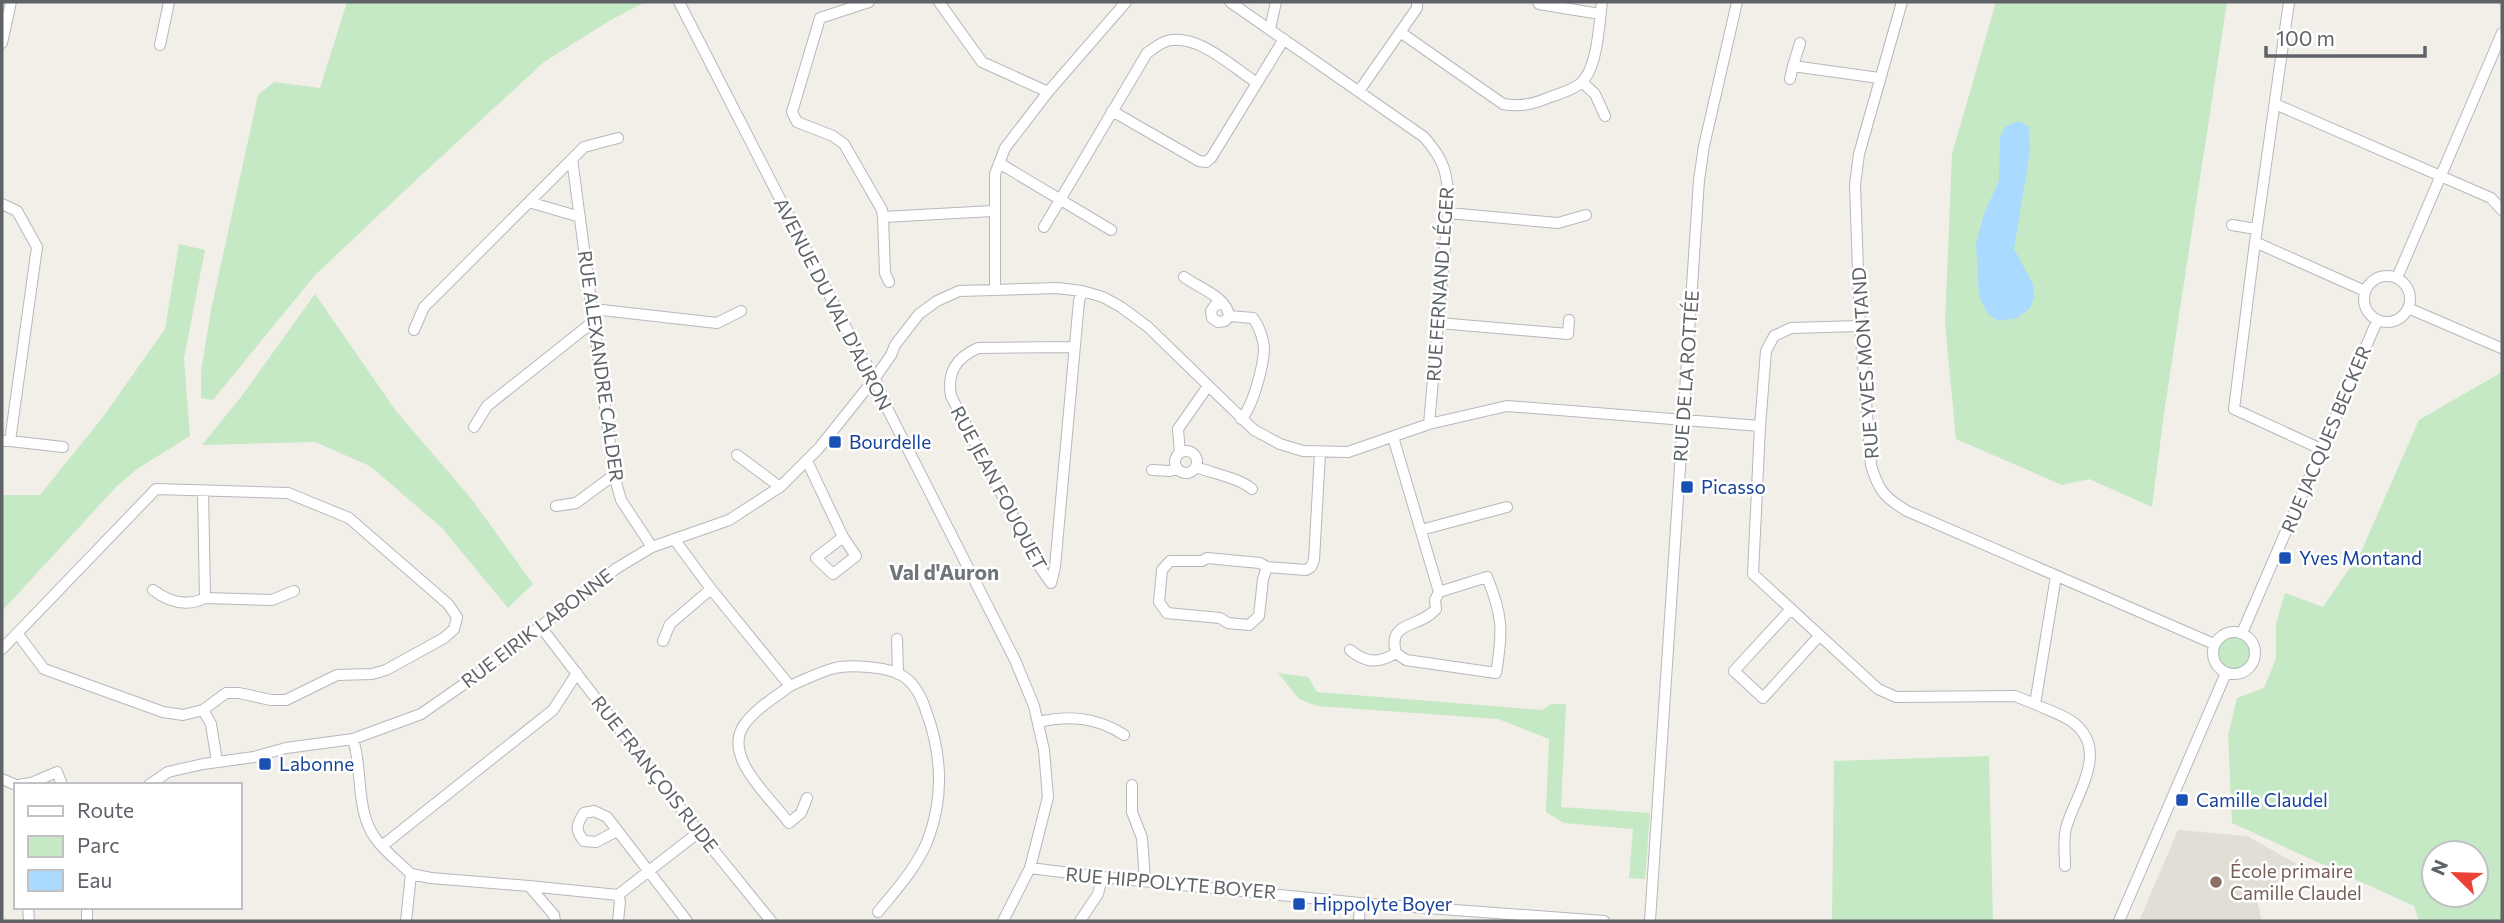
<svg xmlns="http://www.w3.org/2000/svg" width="2504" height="923" viewBox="0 0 2504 923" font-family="Commissioner,sans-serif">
<rect width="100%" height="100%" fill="#f1efe8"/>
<path fill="#e1ded6" d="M2178,830L2247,836L2297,864L2257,900L2262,921H2139Z"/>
<path fill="#c5e8c5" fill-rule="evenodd" d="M347,2H645L609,21L544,62L416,180L315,275L213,400L201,398V372L211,310L258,95L274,82L320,88Z
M1996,2H2227L2164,413L2152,507L2089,479L2062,485L1956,439L1945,323L1952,154Z
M179,244L205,250L184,358L190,436L137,469L117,486L2,611V495H40L103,417L165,329Z
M315,294L396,411L470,497L533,584L508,608L442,528L370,466L315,442L202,445L241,397Z
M2502,372V921H2419L2414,906L2232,823L2228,735L2237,698L2264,688L2276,659V624L2285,593L2323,607L2361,552L2419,420ZM2476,853V895H2434V853Z
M2218 653a16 16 0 1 1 32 0a16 16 0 1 1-32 0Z
M1278,673L1308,677L1317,692L1542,710L1551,704H1566L1561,807L1650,813L1645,879L1629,878L1633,829L1564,823L1546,812L1549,739L1498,719L1317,706L1299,699Z
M1989,756L1993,921H1832L1834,761Z"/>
<path fill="#aadaff" d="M2019,121L2029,127L2030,151L2014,249L2033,284L2034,298L2030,308L2017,318L1998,321L1988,314L1979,296L1976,244L1984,214L1999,181L2000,137L2006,126Z"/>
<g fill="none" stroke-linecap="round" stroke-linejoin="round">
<g stroke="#b5b8bc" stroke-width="12">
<path id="street" d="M679,2L856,347L875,378L886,406L1015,660L1034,706L1044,750L1048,797L1030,868L1003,921
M869,2L820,18L792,112L797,122L833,136L844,144L882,210L883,217L993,211
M939,2L982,62L1048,92
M1230,2L1424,137C1444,160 1447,171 1449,202L1429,424
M1538,2L1539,4L1600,14
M1902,2L1859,154L1855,185L1860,326L1871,465C1878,490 1885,498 1907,511L2214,644
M2289,2L2255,242L2365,291
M1270,29L1276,2
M1400,32L1503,104C1521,107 1534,104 1550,97C1560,94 1571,90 1580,84C1598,69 1599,24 1602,2
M2,43L11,2
M160,45L169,2
M1793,66L1800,43
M1790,79L1793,66L1879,78
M1582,82L1595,94L1605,116
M1359,91L1417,8V2
M2275,104L2491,198L2502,210
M1112,111L1199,161L1206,162L1211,158L1284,39
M572,159L614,475L621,500L652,547
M999,163L1111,230
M529,202L580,217
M2,204L17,211L37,247L10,441H2
M1448,213L1558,223L1586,215
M883,217L885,273L889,282
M2232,225L2256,229
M1044,227L1147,53C1153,49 1160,43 1167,41C1198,33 1232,67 1257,83
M2255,242L2234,409L2321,449
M2364 299a23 23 0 1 1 46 0a23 23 0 1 1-46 0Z
M1184,277C1199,288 1227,297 1229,316L1225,321L1218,322L1212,318L1211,311L1215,305L1221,304
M2397,278L2502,33
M995,289V174L1005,148L1048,92L1126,2
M2408,308L2501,348
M593,309L717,323L741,311
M1229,316L1253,318C1259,326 1264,340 1264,350C1263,367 1253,407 1241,419
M1439,323L1568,334L1569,320
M1860,326L1791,328L1774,336L1766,351L1760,426L1753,574L1878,689L1896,697L2015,696L2035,704L2056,576
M414,330L424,307L584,147L618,138
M1074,347L978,348C956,358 947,372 951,396L1037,563L1051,583L1055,567L1079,301L1082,291
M474,427L487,406L594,321
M1393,437L1439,592L1435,600L1436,609C1419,629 1387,620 1396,653L1406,660L1496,673C1503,632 1503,616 1487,577L1439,592
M10,441L63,447
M1175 462a11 11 0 1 1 22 0a11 11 0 1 1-22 0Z
M1180,453L1178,429L1208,386
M737,455L780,487
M807,461L843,537L816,558L833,574L856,556L843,537
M1196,467C1214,474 1237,477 1252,489
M1152,470L1170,471L1178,469
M203,491L205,598
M556,506L576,503L614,475
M1421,530L1507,507
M674,539L711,589L790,686C804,680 819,672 835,668C850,664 889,667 903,676C915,684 922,698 926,711C942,754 944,799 927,842C916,868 896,890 878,912
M1267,567L1263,579L1259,616L1249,625L1228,623L1220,618L1167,613L1159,602L1162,570L1170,561H1202L1207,558L1260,563L1267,567L1306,570L1311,567L1314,560L1320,453
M153,590C169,602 187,607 205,598L272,600L294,591
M1790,610L1734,671L1763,698L1819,636
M540,626L699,832L771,921
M2213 653a21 21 0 1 1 42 0a21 21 0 1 1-42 0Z
M2242,633L2377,321
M897,639L898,674
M663,641L670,624L711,589
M2,649L156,489L288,493L349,518L448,604L457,617L454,629L444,638L386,670L372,674L337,675L286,700H271L239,693H226L203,710L183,715L163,712L44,669L17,633
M1350,650C1366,663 1378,664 1396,653
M790,686C774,698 755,709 744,725C722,757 771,798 789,823L801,813L807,798
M2035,704C2047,710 2064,715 2074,723C2110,752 2075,795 2066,828C2063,840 2065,854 2065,866
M203,710L211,724L217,762
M1038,722C1069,715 1097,717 1124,735
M353,739C363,769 355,812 376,839C385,852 399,862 411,874
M2,779L16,785
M18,785L31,783L57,772L61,782
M149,785L168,772L203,764L254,757L286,748L353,739L421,714L477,675L617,568L652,547L729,520L780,487L819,448L875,378L891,355L895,345L919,314L937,301L959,291L1057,288L1082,291L1103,297L1121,307L1148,327L1254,430L1280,444L1303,451L1348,452L1429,424L1507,406L1760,426
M1132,785V812L1142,838L1145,881
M617,831L596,842L584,841C575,830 576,825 584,813L594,811L607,817L687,921
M382,846L553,710L577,673
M1030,868L1102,877L1360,903L1604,921
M618,895L620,902L618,921
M28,907L29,921
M87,921V907
M406,921L411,874L431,878L529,886
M555,921L554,915L529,886L618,895L699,832
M1080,921L1098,894L1102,877
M1359,921L1360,903
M1650,921L1699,180L1704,146L1737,2
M2119,921L2226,673"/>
</g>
<use href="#street" stroke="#fff" stroke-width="10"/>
</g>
<g fill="#1a4fb4" stroke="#fff" stroke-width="2.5">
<rect x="828" y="435" width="14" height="14" rx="3.5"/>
<rect x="1680" y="480" width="14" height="14" rx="3.5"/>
<rect x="2278" y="551" width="14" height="14" rx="3.5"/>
<rect x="258" y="757" width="14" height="14" rx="3.5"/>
<rect x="2175" y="793" width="14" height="14" rx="3.5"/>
<rect x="1292" y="897" width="14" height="14" rx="3.5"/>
</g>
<circle fill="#8d6e63" stroke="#fff" stroke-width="2.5" cx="2216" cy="882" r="7"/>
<g text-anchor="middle" stroke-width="5" stroke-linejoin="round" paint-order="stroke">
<g font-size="19" fill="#5f6368" stroke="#fff">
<text transform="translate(1440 284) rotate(-86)" y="7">RUE FERNAND LÉGER</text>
<text transform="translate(833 304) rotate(63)" y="7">AVENUE DU VAL D'AURON</text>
<text transform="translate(1865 363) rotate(-94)" y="7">RUE YVES MONTAND</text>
<text transform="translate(601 366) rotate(82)" y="7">RUE ALEXANDRE CALDER</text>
<text transform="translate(1686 376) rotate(-86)" y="7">RUE DE LA ROTTÉE</text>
<text transform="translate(2326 439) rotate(-67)" y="7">RUE JACQUES BECKER</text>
<text transform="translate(999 488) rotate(62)" y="7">RUE JEAN FOUQUET</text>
<text transform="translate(537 628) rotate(-37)" y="7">RUE EIRIK LABONNE</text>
<text transform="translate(655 774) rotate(52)" y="7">RUE FRANÇOIS RUDE</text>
<text transform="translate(1171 883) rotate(5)" y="7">RUE HIPPOLYTE BOYER</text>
</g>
<g font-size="19" fill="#164399" stroke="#fff" text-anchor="start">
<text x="849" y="449">Bourdelle</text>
<text x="1701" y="494">Picasso</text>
<text x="2299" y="565">Yves Montand</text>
<text x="279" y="771">Labonne</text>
<text x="2196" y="807">Camille Claudel</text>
<text x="1313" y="911">Hippolyte Boyer</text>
</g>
<g font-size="19" fill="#785e54" stroke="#fff" text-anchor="start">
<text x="2230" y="878">École primaire<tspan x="2230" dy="22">Camille Claudel</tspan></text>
</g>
<g font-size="21" font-weight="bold" fill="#70757a" stroke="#fff">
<text x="944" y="580">Val d'Auron</text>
</g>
</g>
<rect width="2504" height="923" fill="none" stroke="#5f6368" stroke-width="7"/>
<rect x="14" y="783" width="228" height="126" fill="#ffffff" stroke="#bfc1c3" stroke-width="2"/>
<rect x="28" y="806" width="35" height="10" fill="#ffffff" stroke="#bfc1c3" stroke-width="2"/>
<text x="77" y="818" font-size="21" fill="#5f6368">Route</text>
<rect x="28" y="836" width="35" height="21" fill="#c5e8c5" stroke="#bfc1c3" stroke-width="2"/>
<text x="77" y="853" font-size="21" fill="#5f6368">Parc</text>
<rect x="28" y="870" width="35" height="21" fill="#aadaff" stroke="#bfc1c3" stroke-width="2"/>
<text x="77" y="888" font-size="21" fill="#5f6368">Eau</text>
<g transform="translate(2455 874) rotate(293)"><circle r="33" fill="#ffffff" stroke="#bfc1c3" stroke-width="2"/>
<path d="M0-5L12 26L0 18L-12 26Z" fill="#ea4335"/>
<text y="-10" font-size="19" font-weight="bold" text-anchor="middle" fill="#5f6368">N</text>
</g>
<path d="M2266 46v10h159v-10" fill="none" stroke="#5f6368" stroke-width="3.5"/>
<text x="2276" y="46" font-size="21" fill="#5f6368" stroke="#ffffff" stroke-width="5" paint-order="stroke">100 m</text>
</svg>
